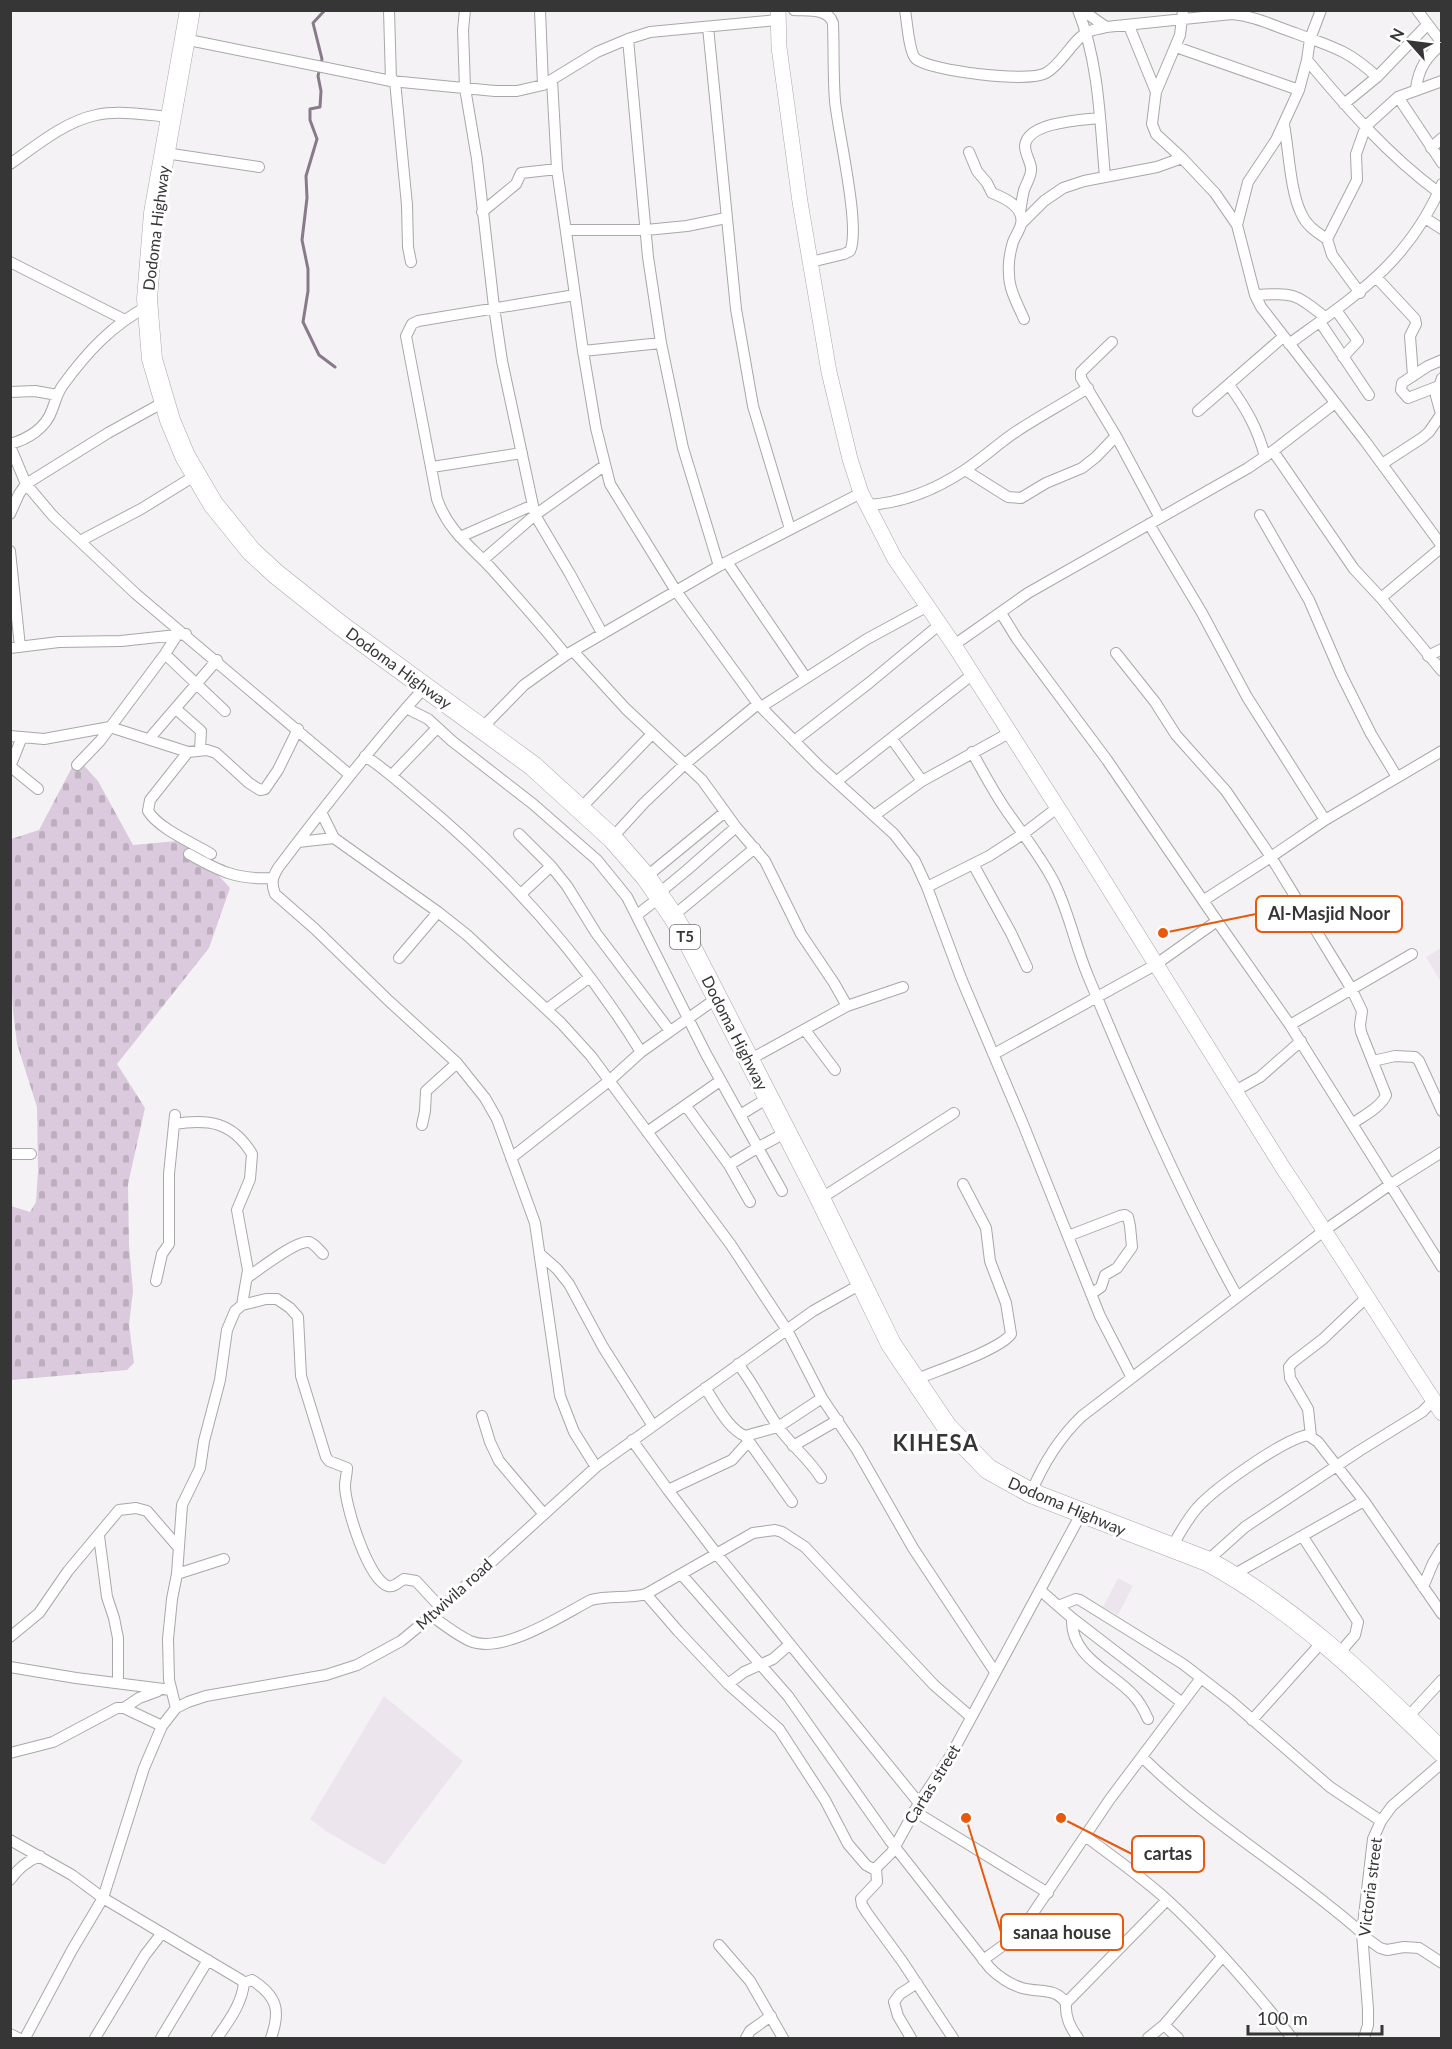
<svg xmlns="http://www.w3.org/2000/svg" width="1452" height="2049" viewBox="0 0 1452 2049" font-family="Lato,sans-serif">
<defs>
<pattern id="cemetery-stones" width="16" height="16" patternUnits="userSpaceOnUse" patternTransform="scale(1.5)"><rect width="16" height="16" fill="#dbcadd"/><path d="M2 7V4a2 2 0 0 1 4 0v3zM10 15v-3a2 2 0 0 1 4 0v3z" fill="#bdaebe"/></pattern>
</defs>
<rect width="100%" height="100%" fill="#f5f2f5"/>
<path fill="#ede5ee" d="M1441,948V982L1426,957Z
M1118,1578L1133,1586L1118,1615L1103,1607Z
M384,1696L463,1761L384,1865L326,1831L310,1819Z"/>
<path fill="url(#cemetery-stones)" d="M77,758L98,781L133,845L177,841L199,854L230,888L209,948L117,1064L145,1108L128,1184L129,1245L133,1291L129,1325L134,1363L127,1370L11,1380V1206L30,1212L36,1202L38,1171L37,1107L17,1044L13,1010L11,976V839L39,830Z"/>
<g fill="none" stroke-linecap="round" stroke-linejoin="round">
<path stroke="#897a8b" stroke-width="3" d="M325,10L313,23L322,59L318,76L321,91L320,107L310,109V120L317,139L306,176L307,198L302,240L308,269V291L303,322L319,355L335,367"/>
<g stroke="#a9a7a9" stroke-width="12">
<path id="street" d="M389,10L391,81
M465,10L463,30L465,88L477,159L494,307L502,361L535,515L570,574L602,633
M540,10L543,85
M794,10C808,11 828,8 833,23C834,49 833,76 835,101C838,132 861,228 850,251L844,254L811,262
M905,10C907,21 909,53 916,59C931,71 1028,83 1046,73C1062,64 1074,38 1088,32C1093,29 1100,29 1106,27L1232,14C1255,16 1274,26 1295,33C1332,47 1347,49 1377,77
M1078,10C1099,63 1100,121 1105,177
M1082,10L1106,27
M1183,10L1180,35L1156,92L1152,124L1156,134L1182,158L1215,193L1237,225L1255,295L1261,307L1365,441L1442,546
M1417,10L1442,43
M1129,26L1156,92
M708,27L736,309L753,406L790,529
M184,39L391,81L495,91H517L543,85L597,52L628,39L650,32L778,20
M628,39L648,257L661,343L683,448L719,566
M1176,47L1299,90
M1307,60C1347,108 1388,155 1438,192
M552,80L557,169L583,351L596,428L610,484L676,591L758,704L818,765L894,834L915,861L927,887L961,978L1023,1124L1100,1316L1131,1376
M395,81L407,205L408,247L411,262
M1416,88C1419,68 1426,57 1442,44
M1398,97L1442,163
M1344,104L1377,77L1427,25
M1284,125C1289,151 1290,190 1301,213C1306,225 1316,232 1327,239
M1431,148L1442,138
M969,152L977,171L987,183L992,193C1005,198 1025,207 1021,224C1020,230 1015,236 1013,242C1010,252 1008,264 1009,274C1009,290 1018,305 1024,319
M165,153L259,167
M10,164C37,145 64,122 96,115C120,110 147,115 171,117
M482,212L516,184L521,173L557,169
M1020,213C1021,206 1022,198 1024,190C1026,184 1032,175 1031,168C1030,160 1025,154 1025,146C1027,122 1081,120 1099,118
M1425,218L1442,229
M1022,223L1044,201L1063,188L1084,181L1157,167L1182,158
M1237,225L1248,182L1276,140L1299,90L1307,60L1310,39L1321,10
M566,230H646L687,226L726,218
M10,262L123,319
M1376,277L1415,319L1416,324L1410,336L1413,376
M1360,293L1332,255L1327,239L1357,180L1356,154L1366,126L1398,97L1442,81
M1255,295C1295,293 1294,293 1325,317
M1336,310L1358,341L1343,357
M1320,322L1369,395
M1112,342L1081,372V378L1116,436L1160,518
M1289,344C1356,295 1408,263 1442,184
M583,351L661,343
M1229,385C1246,408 1258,429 1265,457
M1439,386L1408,398L1401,390L1402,383L1428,366L1442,360
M10,392L35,391L57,395
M1198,411L1283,337
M1441,414L1436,396L1442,378
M10,444C28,439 46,428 52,410C56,400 57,393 63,385C87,352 112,325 148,306
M10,446L26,484L53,516L136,594L350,775
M1273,451L1354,569L1381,598L1442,671
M1382,464L1422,438L1429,432L1442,413
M432,467L522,453
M965,470L1008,497L1021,498L1046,483L1082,468L1096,457L1116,436
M867,505C904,503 935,490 965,470C983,458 999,443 1017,431C1040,416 1064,403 1088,388
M10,514L19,494L26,484L108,433L164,402
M1260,515L1309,600L1341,674L1371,734L1397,777
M1149,524L1202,613L1247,697L1325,820
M460,537L533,505
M80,541L141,509L196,475
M10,551L20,647
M483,560L535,515L604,466
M727,562L806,678
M1381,598L1442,547
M1001,613L1017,639L1107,760L1217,921L1290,1025L1442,1267
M954,645L1028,593L1248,468L1273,451L1335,403
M10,648L59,642L121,641L186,634
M573,651L626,709L702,780L736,827L765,861L801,934L834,983L847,1006
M1116,653L1155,702L1176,735L1226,791L1271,857L1351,988L1362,1011L1360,1025L1361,1032L1386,1095C1381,1107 1363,1116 1352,1124
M165,654L225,711
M566,655C542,625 516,596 490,567C468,544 448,530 437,499L406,336L412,324L418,321L575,295
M1428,656L1442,649
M425,687C373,744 325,806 278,868C272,878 271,883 275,894L315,929L389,1001L457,1063L485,1098L497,1119L535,1223L560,1396L574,1432L596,1467
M761,707L867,639L926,607
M406,708L428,719L452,741L533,804L597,860L627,897L706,1054L782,1191
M176,709L201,731L200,750
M481,729L524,685L566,655L719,566L861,493
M10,736L44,739L110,727L188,752L207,750L216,753L249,783L260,790L265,789L278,770L298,729
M149,739L217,660
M892,739L922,781
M794,741L869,683L939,625
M188,752L150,800L148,811C159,829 193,843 211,854
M972,752C982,770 992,789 1004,807C1021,832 1040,855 1054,882C1069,912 1075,945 1088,976C1133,1084 1180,1193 1237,1296
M365,756C385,769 401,784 419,799C506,871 581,955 641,1052
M77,765L100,741L165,654L177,635
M10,767L22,737
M11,767L38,789
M392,775L437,728
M837,781L973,674
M580,809L652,734
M321,812L334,838L438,912L467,935L561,1023L591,1056L731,1245L787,1330L822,1398L857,1450L913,1548L995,1672
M875,815L922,781L1009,733
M519,834L551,866L567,886L596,933L670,1031
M612,838L644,803L685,764L758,704
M298,842L334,838
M189,854C219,871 237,880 272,878
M973,864L1011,933L1027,967
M646,877L725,812
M927,887L989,856L1023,834L1057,808
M521,894L551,866
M658,894L687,870L736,827
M1204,900L1271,857L1325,820L1442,751
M637,915L660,897
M673,916L755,848
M399,958L438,912
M547,1009L590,977
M1290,1025L1412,954
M805,1030L835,1070
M994,1054L1155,965L1217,921
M749,1060L847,1006L903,987
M1373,1061L1395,1056L1415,1057L1419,1061L1442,1111
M1235,1091L1260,1077L1301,1041
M686,1106L729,1165L750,1202
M740,1115L768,1098
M174,1124C208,1119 232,1121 252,1154L250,1179L237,1210L248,1270L242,1305
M422,1125L425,1111L426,1091L457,1063
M647,1132L720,1081
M10,1154H31
M511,1158L609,1081L641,1052L717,998
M729,1165L757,1148L785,1133
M820,1199L954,1113
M1068,1236L1120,1216L1125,1215L1128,1217L1130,1226L1132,1247L1117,1268L1105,1275L1101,1287L1091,1294
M540,1254L557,1269L569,1284L603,1347L653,1426
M248,1277C260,1269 296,1240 309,1242C315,1244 319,1250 323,1254
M156,1281L162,1254L169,1244V1174L175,1115
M738,1364C754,1384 764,1407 779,1428C792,1446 809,1459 821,1478
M915,1380C935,1371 1000,1350 1011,1334L1006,1303L990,1261L986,1228L963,1184
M705,1388C716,1403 727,1428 745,1436L778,1427L822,1398
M482,1416L490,1442L499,1461L543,1513
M745,1436L792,1502
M1311,1436L1308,1409L1290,1378L1289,1367L1293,1362L1323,1339L1366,1298
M632,1440L668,1490L716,1553L919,1803
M793,1446L838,1420
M668,1490L732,1460L749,1441
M1031,1493C1043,1464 1059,1438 1082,1416L1325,1230L1391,1184L1442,1152
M99,1536L107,1597L114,1618L118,1638V1683
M1303,1537L1358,1622L1355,1635L1337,1656
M1172,1547C1179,1534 1187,1520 1197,1508C1215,1488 1282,1440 1308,1435L1318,1442L1364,1501L1442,1614
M1207,1561L1245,1527L1359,1451L1422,1412L1433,1401
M177,1574L224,1559
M682,1575L788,1696L891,1842L990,1968C1000,1978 1009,1984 1022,1988C1040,1993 1055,1987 1066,2003
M1233,1575L1364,1501
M1423,1587L1433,1563L1442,1548
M1041,1591L1072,1618L1181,1702
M646,1594L678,1631L728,1684L779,1729L825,1800L848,1844L866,1865L875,1870
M1058,1606L1076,1599L1080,1600L1183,1664L1231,1701L1330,1787L1381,1821
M432,1616C444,1625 457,1635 470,1641C503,1655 562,1615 591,1600C609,1595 628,1599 646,1594L753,1533L775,1530L782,1532L805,1547L934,1685L971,1717
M1072,1618C1070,1657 1111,1671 1133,1695C1140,1702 1144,1710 1148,1719
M10,1637L39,1613L68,1571L119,1510L136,1508L147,1511L179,1548
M10,1667L76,1678L171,1690
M728,1684L744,1672L773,1659L790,1644
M124,1708L139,1698L158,1691
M176,1708L169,1680L168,1639L172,1599L177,1574L182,1505L200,1468L204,1441L220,1380L227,1330L235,1311L242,1305L266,1299H277L290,1308L298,1317L301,1376L326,1457L329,1461L347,1468C347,1474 345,1480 345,1486C345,1505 368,1580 388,1586C394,1588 400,1581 404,1579L416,1581L441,1608
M1407,1718L1442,1680
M1252,1720L1322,1642
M10,1753L53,1742L117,1708H124L162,1726
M1142,1757C1209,1823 1292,1871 1362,1933
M914,1811L1048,1893
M1085,1836C1112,1856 1139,1875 1165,1898C1210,1939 1254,1990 1292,2038
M10,1840L72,1875L103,1898L241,1980L244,1983C242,2004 228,2022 217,2038
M10,1880C19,1868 27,1861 40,1856
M1362,1935L1380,1948L1387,1950L1404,1947L1419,1948L1442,1963
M719,1945L750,1981L783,2038
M983,1960L1019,1934L1110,1799L1201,1678
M244,1983L252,1980C277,1996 281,2010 271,2038
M1164,2025L1178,2038
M10,2034L18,2038
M25,2038L72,1950L103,1898L144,1768L162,1726L176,1708L188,1702L206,1696L326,1675L357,1665L401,1641L441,1608L596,1467L813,1311L861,1284
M95,2038L145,1955L162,1933
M161,2038L208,1960
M746,2038L750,2031L771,2016
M911,2038L898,2016L894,2002L900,1994L917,1983
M953,2038L902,1961L867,1913L862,1905L861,1899L877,1882L876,1868L892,1852L919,1803L951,1755L1081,1514
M1078,2038C1070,2027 1065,2017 1066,2003L1167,1900
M1148,2038L1164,2025L1222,1957
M1364,2038L1368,2025V2009L1362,1933L1373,1839L1381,1821L1392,1806L1442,1763"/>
</g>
<g stroke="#a9a7a9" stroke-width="16">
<path id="secondary" d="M778,10L779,47L800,202L829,372L850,459L861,493L895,559L954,645L1093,863L1283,1168C1337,1248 1388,1332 1442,1413"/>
</g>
<g stroke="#a9a7a9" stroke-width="21">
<path id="highway" d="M190,10L154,213L147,299L152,359L170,420L185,456L213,504L251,551L276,574L340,625L533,766L612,838L646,877L673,916L691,947L815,1188L891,1344L947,1427L988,1469L1031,1493L1207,1561C1295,1608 1370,1682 1442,1752"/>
</g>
<use href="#street" stroke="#fff" stroke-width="10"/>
<use href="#secondary" stroke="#fff" stroke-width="15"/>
<use href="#highway" stroke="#fff" stroke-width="20"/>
</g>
<g text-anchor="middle" stroke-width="6" stroke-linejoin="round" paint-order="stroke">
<rect fill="#fff" stroke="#737273" stroke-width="1.5" x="670" y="925" width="30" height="24" rx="4.5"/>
<g font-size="15" font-weight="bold" fill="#373637">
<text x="685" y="942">T5</text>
</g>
<g font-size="16" fill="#373637" stroke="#fff">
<text transform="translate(156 228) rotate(-83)" y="6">Dodoma Highway</text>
<text transform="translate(399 668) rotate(36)" y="6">Dodoma Highway</text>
<text transform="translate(735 1033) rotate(63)" y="6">Dodoma Highway</text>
<text transform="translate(1067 1506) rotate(23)" y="6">Dodoma Highway</text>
<text transform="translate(454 1594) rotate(-42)" y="6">Mtwivila road</text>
<text transform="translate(932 1784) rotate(-58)" y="6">Cartas street</text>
<text transform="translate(1370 1887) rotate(-83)" y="6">Victoria street</text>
</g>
<g font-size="22" font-weight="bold" letter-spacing="1.5" fill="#373637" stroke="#fff">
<text x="936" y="1451">KIHESA</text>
</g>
</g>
<path fill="none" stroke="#e8590c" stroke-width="2" d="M1163 933L1256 914M1061 1818L1132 1854M966 1818L1001 1932"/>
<g fill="#e8590c" stroke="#fff" stroke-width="2">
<circle cx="1163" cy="933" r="6"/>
<circle cx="1061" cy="1818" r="6"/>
<circle cx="966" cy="1818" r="6"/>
</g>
<g fill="#fff" stroke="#e8590c" stroke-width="2">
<rect x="1256" y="896" width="146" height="36" rx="6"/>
<rect x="1132" y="1836" width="72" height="36" rx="6"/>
<rect x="1001" y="1914" width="122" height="36" rx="6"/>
</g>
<g font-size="18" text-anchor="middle" font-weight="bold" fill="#373637">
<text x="1329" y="920">Al-Masjid Noor</text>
<text x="1168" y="1860">cartas</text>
<text x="1062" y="1939">sanaa house</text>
</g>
<rect width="1452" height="2049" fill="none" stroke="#373637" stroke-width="24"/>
<g transform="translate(1410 42) rotate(298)" stroke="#ffffff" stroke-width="4.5" paint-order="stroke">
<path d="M0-4.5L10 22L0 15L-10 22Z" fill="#373637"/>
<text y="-9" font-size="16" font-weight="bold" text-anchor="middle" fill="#373637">N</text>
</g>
<path d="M1248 2025v9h134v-9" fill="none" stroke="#373637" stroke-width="3"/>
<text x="1257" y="2025" font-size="18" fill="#373637" stroke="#ffffff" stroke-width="4.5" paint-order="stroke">100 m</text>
</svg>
